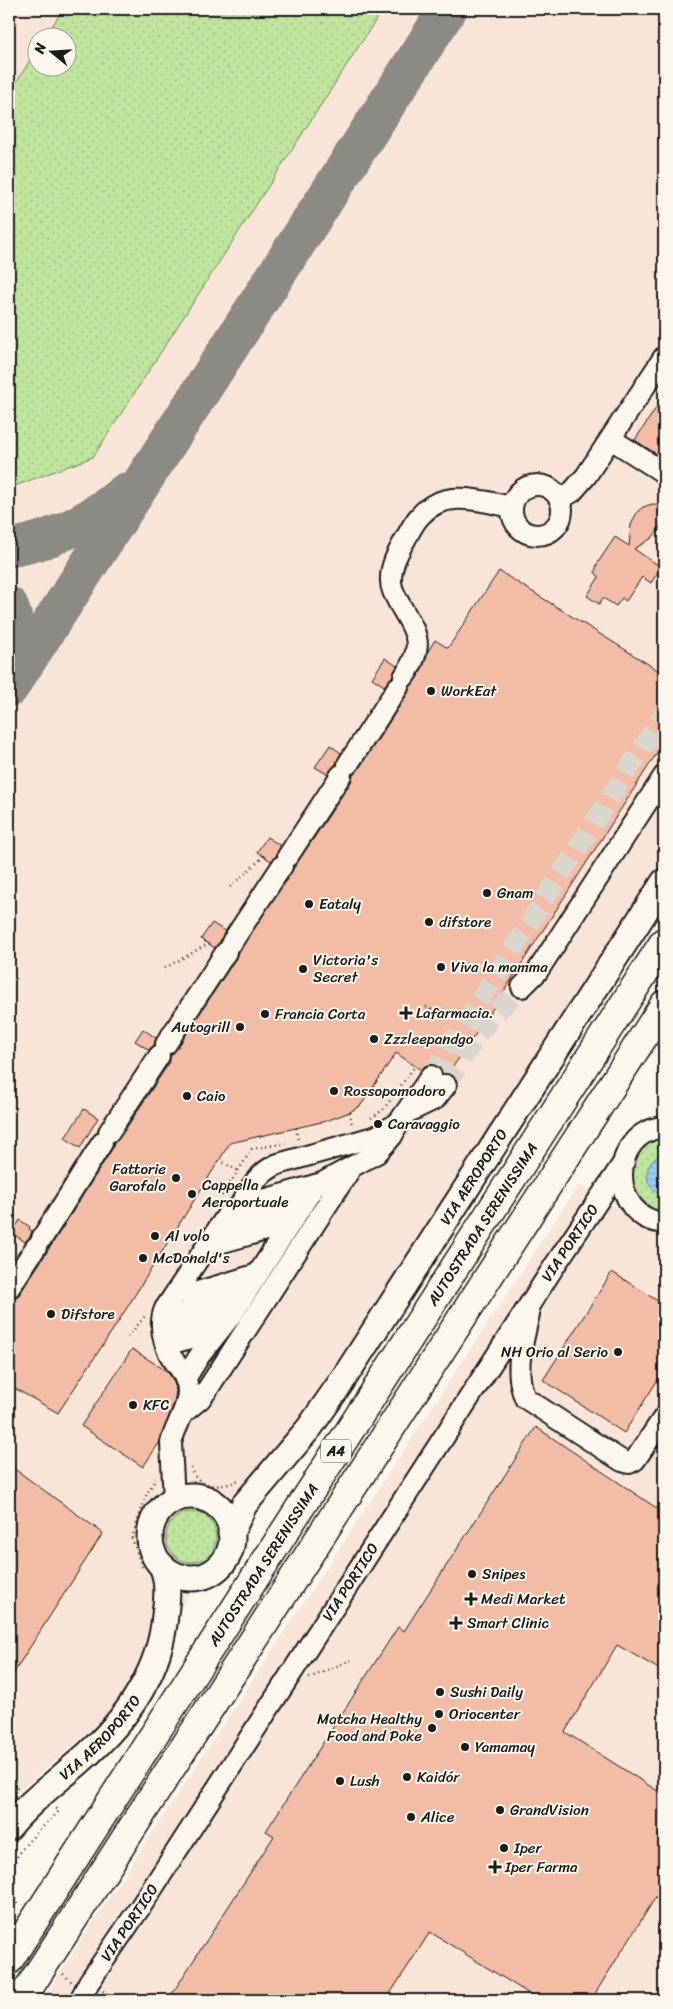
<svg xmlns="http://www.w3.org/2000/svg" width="673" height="2009" viewBox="0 0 673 2009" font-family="Sriracha,sans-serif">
<defs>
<pattern id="green-dots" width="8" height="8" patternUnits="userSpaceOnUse" patternTransform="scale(1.25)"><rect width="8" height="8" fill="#bfe49e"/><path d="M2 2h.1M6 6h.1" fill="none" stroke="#a4c388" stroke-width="1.8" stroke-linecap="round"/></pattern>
<pattern id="water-rules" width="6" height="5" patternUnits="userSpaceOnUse" patternTransform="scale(1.25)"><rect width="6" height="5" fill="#99cbf5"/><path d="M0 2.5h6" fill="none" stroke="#83aed1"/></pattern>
</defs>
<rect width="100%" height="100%" fill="#fbf7ec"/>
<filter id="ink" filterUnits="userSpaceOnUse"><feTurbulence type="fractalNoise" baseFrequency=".02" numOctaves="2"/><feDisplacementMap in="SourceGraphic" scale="10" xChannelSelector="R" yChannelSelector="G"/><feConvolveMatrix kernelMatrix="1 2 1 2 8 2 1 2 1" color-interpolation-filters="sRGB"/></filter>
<g filter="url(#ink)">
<path fill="#f9e5d7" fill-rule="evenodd" d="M9,9H664V876L110,1715L9,1799ZM38,38H68V68H38Z
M579,1184L664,1238V2000H42Z"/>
<path fill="url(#green-dots)" stroke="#6e805d" d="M63,9H383L93,457L9,488V94L37,49L38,68H68V38L45,37Z
M660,1138H664L662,1195L664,1196V1211C636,1208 622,1173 640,1151C645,1145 652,1142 660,1138Z
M166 1537a25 25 0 1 1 50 0a25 25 0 1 1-50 0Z"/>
<path fill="url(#water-rules)" stroke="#67859e" d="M664,1153V1196C641,1189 642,1161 664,1153Z"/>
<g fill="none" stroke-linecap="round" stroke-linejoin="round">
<path stroke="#8c8a84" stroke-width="39" d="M9,548C54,541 91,521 126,492
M9,606C18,632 23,654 12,679
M9,688L448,9"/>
</g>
<path fill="#f3bca7" stroke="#1c1c1c" d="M664,396V459L635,440Z
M652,504L664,505V513L660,528L652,538L634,549L661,567L651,583L642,577L626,601L622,598L616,606L603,598L599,604L587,596L599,577L595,572L597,564L615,537L629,546L631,525L637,512L643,507Z
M499,571L664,674V742L488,1016L448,1074H442L438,1067L432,1064L426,1065L421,1070L396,1053L361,1105L350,1112L326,1121L230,1143L118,1322L58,1413L9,1385V1300L15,1298L19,1295L52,1244L112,1149L114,1143L119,1139L169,1063L171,1055L176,1050L236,958L238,952L351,782L353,775L358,770L408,693L410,687L421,671L428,651L435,640L448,648Z
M385,658L397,666L392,677L384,686L372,678Z
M330,745L341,753L336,764L327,774L315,767Z
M267,837L281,846L276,856L271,861L257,852Z
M212,923L225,931L220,942L215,948L201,939Z
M143,1029L156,1038L154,1045L149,1050L135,1041Z
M84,1109L98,1118L80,1148L65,1138Z
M20,1220L30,1227L29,1229L32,1231L30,1237L25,1242L12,1233Z
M612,1272L664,1305V1370L624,1433L543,1380Z
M132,1349L168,1372L174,1382L176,1391L174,1403L159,1443L143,1467L81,1426Z
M536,1427L664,1513V1672L617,1645L565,1732L664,1795V1884L591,2000H539L430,1932L386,2000H168L274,1836L266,1831L398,1627L404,1631Z
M9,1465L103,1533L9,1680Z"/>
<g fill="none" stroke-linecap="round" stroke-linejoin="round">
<path stroke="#dad6cd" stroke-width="20" stroke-dasharray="20 10" stroke-linecap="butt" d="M431,1076L664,714
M446,1085L479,1033L494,1015L522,987"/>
<g stroke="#1c1c1c" stroke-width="24">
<g id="minor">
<path d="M611,439L664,473"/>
<circle cx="537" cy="510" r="25"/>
<path d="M560,499L572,492L586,476L664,357"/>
<path d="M404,677C425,645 418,636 400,605C396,597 391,590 391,581C390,565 399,551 406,538C410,531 414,522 420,516C444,488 481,501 512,507"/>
<path d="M348,764L398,687"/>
<path d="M288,856L341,775"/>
<path d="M232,942L282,866"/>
<path d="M522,987L537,972L664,776"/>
<path d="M166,1044L226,952"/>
<path d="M406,1113L435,1099L446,1085"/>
<path d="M664,1127C608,1132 608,1218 664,1223"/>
<path d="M109,1132L159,1056"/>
<path d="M239,1207C251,1188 256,1174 278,1164L377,1136L398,1123"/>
<path d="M219,1227L301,1206"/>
<path d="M42,1238L102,1143"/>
<path d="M211,1239L219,1243L291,1223"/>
<path d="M9,1288L36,1247"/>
<path d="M177,1291L191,1294L258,1274"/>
<path d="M165,1309L181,1313L245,1294"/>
<path d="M529,1314C523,1342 513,1370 525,1398L622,1461L629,1463L635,1460L664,1417"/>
<path d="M163,1332L233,1313"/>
<path d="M166,1345L219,1330"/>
<path d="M185,1379L200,1355L233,1313L315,1185"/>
<path d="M183,1413L200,1399L207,1390L349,1171"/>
<path d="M174,1500L171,1443C175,1425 192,1403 187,1384C185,1374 178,1366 172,1358C164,1346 158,1323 165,1309L228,1214L239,1207L322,1183L377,1153L392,1136L399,1122L431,1076"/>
<path id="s1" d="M80,2000L89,1982L141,1906L555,1265L622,1165"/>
</g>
</g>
<g stroke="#1c1c1c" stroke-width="29">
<g id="major">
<circle cx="191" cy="1537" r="41"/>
<path id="s2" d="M231,1533L244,1505L310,1427L342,1381L664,882"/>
<path id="s3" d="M9,1827C29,1802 55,1783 79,1762C123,1724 160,1675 165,1615C167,1599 169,1581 162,1566"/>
</g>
</g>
<g stroke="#1c1c1c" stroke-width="31">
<g id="highway">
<path id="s4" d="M9,1960L664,942"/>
<path d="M21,2000L664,1005"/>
</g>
</g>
<path stroke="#1c1c1c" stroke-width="2.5" stroke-dasharray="1 4" stroke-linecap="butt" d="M230,887L264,856
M165,968L208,944
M426,1007L445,1016
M350,1112L352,1126
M371,1118L383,1110L415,1066
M296,1128L298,1140
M219,1160L238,1171
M222,1196L252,1149L286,1143
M128,1337L145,1316
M191,1467C195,1489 225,1489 240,1479
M142,1567L132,1538L147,1493L153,1484L155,1478
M309,1678L351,1660
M9,1794L19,1786
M17,1904C15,1898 11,1892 10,1886C6,1855 40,1831 59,1811L55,1807
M63,1974L72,1982
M103,1991L116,2000"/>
<use href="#minor" stroke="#fbf7ec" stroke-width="20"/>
<use href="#major" stroke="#fbf7ec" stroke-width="25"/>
<use href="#highway" stroke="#fbf7ec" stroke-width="28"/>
</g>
</g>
<g fill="#1c1c1c" stroke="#fbf7ec" stroke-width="2">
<circle cx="431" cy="691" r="5"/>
<circle cx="487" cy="893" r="5"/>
<circle cx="309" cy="904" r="5"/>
<circle cx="429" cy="922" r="5"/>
<circle cx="441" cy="967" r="5"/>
<circle cx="303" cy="969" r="5"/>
<path d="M403.5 1005.5h5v5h5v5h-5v5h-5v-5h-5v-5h5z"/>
<circle cx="265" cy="1014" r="5"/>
<circle cx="240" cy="1027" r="5"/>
<circle cx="374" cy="1039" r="5"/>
<circle cx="334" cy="1091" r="5"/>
<circle cx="187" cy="1096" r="5"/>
<circle cx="378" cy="1124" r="5"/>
<circle cx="176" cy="1178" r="5"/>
<circle cx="192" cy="1194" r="5"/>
<circle cx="155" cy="1236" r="5"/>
<circle cx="143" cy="1258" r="5"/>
<circle cx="51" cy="1314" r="5"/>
<circle cx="618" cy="1352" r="5"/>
<circle cx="133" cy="1405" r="5"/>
<circle cx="472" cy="1574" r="5"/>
<path d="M468.5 1591.5h5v5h5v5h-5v5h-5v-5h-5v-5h5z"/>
<path d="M453.5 1615.5h5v5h5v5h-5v5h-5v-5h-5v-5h5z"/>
<circle cx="440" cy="1692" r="5"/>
<circle cx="439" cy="1714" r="5"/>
<circle cx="432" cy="1728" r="5"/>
<circle cx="465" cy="1747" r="5"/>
<circle cx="407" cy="1777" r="5"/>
<circle cx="340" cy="1781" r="5"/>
<circle cx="500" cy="1810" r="5"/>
<circle cx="411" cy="1817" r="5"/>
<circle cx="504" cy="1848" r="5"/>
<path d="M492.5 1859.5h5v5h5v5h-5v5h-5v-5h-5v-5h5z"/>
</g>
<g text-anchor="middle" stroke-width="4" stroke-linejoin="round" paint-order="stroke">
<rect fill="#fbf7ec" stroke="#5f5e5a" stroke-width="1" x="321" y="1439.5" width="30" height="23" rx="4"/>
<g font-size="14" font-weight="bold" fill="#1c1c1c">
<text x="336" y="1456">A4</text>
</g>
<g font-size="15" fill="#1c1c1c" stroke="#fbf7ec" text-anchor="start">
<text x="441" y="696">WorkEat</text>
<text x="497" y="898">Gnam</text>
<text x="319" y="909">Eataly</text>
<text x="439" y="927">difstore</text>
<text x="313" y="965">Victoria's<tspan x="313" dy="17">Secret</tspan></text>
<text x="451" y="972">Viva la mamma</text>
<text x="416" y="1018">Lafarmacia.</text>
<text x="275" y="1019">Francia Corta</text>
<text x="230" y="1032" text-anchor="end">Autogrill</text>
<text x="384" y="1044">Zzzleepandgo</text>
<text x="344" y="1096">Rossopomodoro</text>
<text x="197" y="1101">Caio</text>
<text x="388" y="1129">Caravaggio</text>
<text x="166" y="1174" text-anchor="end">Fattorie<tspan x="166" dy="17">Garofalo</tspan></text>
<text x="202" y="1190">Cappella<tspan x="202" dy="17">Aeroportuale</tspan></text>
<text x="165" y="1241">Al volo</text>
<text x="153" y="1263">McDonald's</text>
<text x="61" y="1319">Difstore</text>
<text x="608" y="1357" text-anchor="end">NH Orio al Serio</text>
<text x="143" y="1410">KFC</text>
<text x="482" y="1579">Snipes</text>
<text x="481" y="1604">Medi Market</text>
<text x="467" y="1628">Smart Clinic</text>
<text x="450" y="1697">Sushi Daily</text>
<text x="449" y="1719">Oriocenter</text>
<text x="422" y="1724" text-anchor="end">Matcha Healthy<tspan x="422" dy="17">Food and Poke</tspan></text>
<text x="475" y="1752">Yamamay</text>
<text x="417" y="1782">Kaidór</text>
<text x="350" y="1786">Lush</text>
<text x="510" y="1815">GrandVision</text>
<text x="421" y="1822">Alice</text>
<text x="514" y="1853">Iper</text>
<text x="505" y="1872">Iper Farma</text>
</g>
<g font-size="15" fill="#1c1c1c" stroke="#fbf7ec">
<text dy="5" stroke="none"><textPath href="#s2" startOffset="432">VIA AEROPORTO</textPath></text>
<text dy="5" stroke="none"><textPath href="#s4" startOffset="875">AUTOSTRADA SERENISSIMA</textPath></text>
<text dy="5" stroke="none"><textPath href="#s1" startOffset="902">VIA PORTICO</textPath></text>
<text dy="5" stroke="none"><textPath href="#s4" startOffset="470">AUTOSTRADA SERENISSIMA</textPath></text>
<text dy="5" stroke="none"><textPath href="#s1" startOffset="498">VIA PORTICO</textPath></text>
<text dy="5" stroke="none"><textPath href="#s3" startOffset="128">VIA AEROPORTO</textPath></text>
<text dy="5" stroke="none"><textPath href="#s1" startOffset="92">VIA PORTICO</textPath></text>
</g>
</g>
<rect width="673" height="2009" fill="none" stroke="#fbf7ec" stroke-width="30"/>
<rect x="15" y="15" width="643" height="1979" fill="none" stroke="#1c1c1c" stroke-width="2" filter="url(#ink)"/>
<g transform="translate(52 52) rotate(288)"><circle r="24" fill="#fbf7ec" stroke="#a29f99"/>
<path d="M0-4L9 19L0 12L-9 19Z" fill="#1c1c1c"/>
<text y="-8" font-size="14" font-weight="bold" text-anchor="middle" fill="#1c1c1c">N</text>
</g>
</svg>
